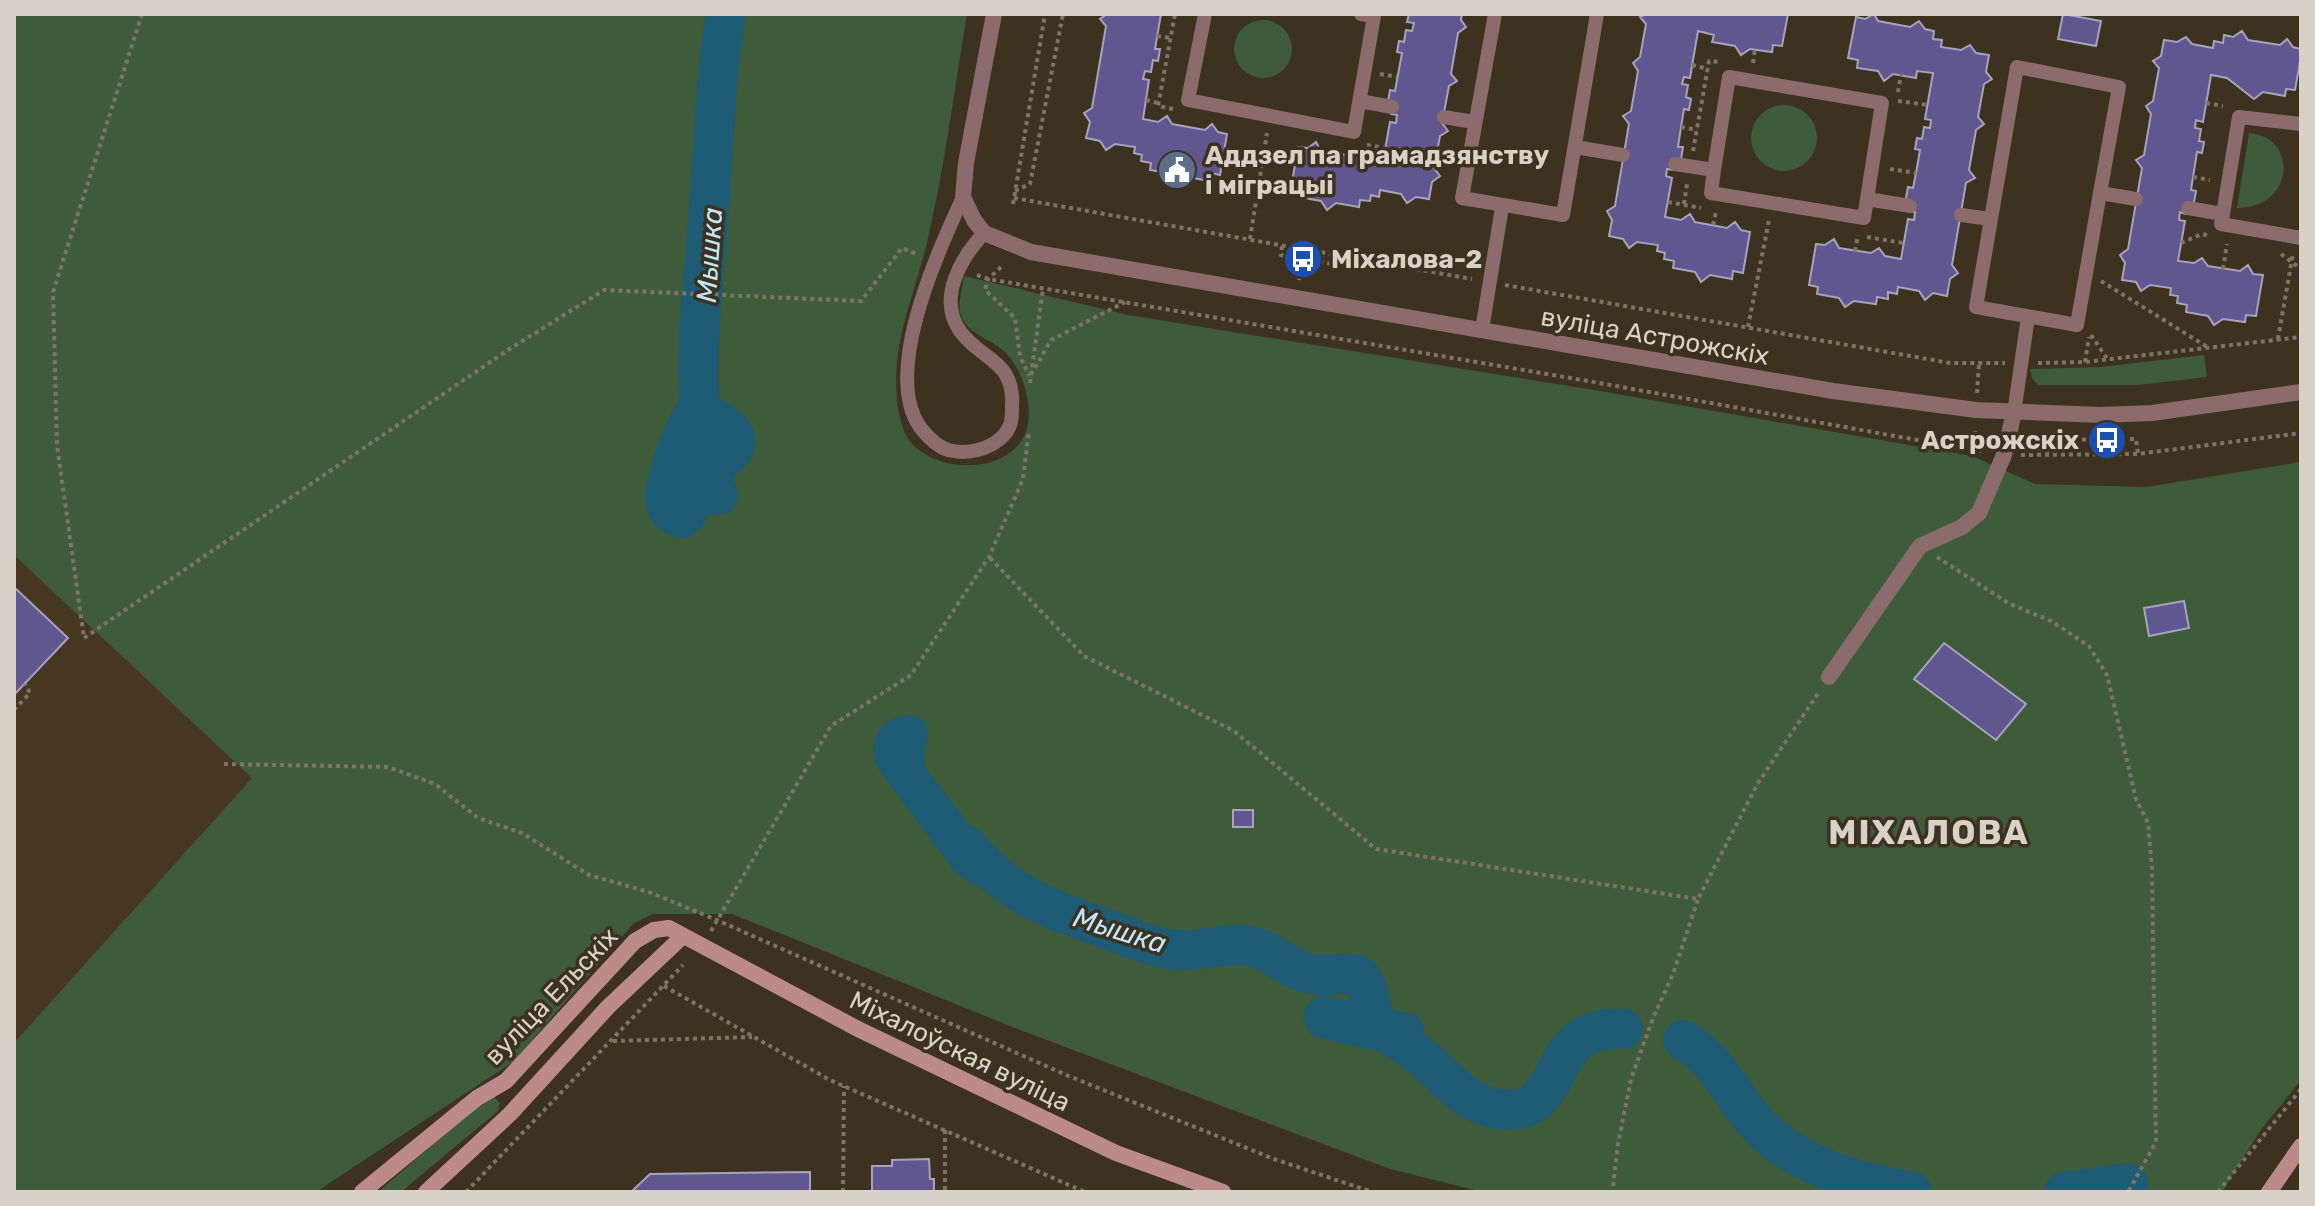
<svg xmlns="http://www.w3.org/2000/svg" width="2315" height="1206" viewBox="0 0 2315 1206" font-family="Rubik,sans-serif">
<rect width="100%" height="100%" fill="#3d3120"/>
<path fill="#473720" d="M14,555L253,778L14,1043Z"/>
<path fill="#3e5c3a" d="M14,14H967C955,85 946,158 930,229C918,288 891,338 897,400C898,410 901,426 906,435C929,477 1019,477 1028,424C1032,401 1021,367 1004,351C990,338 965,334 960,312C958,302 963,286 964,276L1128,315L1600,391L1972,456L2035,484L2146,487L2301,462V1080L2260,1131L2222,1192H1482L1390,1169L1015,1028L732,914H653L634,923L513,1062L316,1192H14V1043L252,778L14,555Z
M1234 49a29 29 0 1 1 58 0a29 29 0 1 1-58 0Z
M1751 138a33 33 0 1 1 66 0a33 33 0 1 1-66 0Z
M2249,133C2298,136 2296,208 2237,208Z
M2204,355L2207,377L2139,385H2038L2032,378L2030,369L2101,367Z
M493,1096L500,1103L498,1111L401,1192H378L487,1098Z"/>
<path fill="#1d5c74" d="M699,390C724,397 765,420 754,453C749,466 734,474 725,485C708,505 703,557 662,531C652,524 646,512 645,500C643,482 668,409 682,397C687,392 693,392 699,390Z
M905,715C945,718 919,746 925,767L1007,874L1008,883L1002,888C983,892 970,885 955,872L879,770C866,746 877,719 905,715Z
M1320,995L1417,1015C1423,1022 1426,1030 1421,1039C1407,1065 1341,1042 1317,1037L1310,1033L1303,1021L1307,1005Z"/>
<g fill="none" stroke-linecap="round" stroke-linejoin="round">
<path stroke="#1d5c74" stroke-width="40" d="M718,495C684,405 703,302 709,209C714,144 715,78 726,14
M967,846C1013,899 1049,908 1112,931C1133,939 1155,949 1177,950C1201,952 1225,942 1250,946C1273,950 1288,970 1311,974C1327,978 1342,970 1359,976C1373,990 1367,1010 1379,1025C1388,1037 1402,1042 1413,1050C1442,1071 1459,1102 1497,1109C1571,1121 1539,1023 1623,1029
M1683,1040C1716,1059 1729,1090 1752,1118C1790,1165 1855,1182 1912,1192
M2064,1192L2128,1183"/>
</g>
<path fill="#605690" stroke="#a6a4ba" stroke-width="2" d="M1107,14H1161L1155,49H1160L1158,61L1153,60L1151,72L1145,71L1143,79L1149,80L1143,119L1158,122L1167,116L1172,124L1205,130L1212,124L1218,132L1227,134L1220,175L1211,173L1209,181L1188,177L1179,184L1172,174L1150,170L1151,163L1141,161L1142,155L1134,153L1135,147L1115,144L1106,150L1100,141L1086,138L1090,122L1084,113L1092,108L1106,26L1100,19Z
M1409,14H1462L1461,20L1466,27L1458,33L1451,74L1457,81L1449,86L1442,123L1448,131L1440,136L1434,168L1440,176L1432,182L1429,199L1416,197L1407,203L1401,194L1380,190L1379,197L1371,195L1370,201L1360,200L1359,207L1336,203L1327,210L1321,201L1299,197L1300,190L1291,188L1298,147L1308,148L1316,142L1321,151L1353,156L1361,151L1367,159L1383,161L1390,122L1396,123L1397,115L1391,114L1393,102H1388L1390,90L1395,91L1402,53L1397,52L1399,41L1404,42L1406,30L1412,31L1414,23L1407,22Z
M1646,14H1788L1782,46L1773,45L1772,52L1750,49L1741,55L1735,46L1712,42L1714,35L1698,31L1690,78L1684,77L1682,84L1688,85L1686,97L1691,99L1689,110L1684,109L1681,127L1678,147H1683L1681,159L1673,170L1667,169L1666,176L1672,178L1665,217L1681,220L1690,214L1695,222L1727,228L1735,222L1741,230L1750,232L1743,273L1733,271L1732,279L1710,275L1701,282L1695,272L1673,268L1674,261L1664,259L1665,253L1657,251L1658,245L1637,242L1629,248L1623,239L1609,236L1612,220L1607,211L1615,206L1629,124L1623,116L1631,111L1638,71L1633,63L1640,57L1646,24L1640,17Z
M1874,14L1878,21L1910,27L1919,21L1925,29L1934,31L1933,39L1942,40L1941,47L1961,50L1970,45L1976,53L1989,55L1986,72L1992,79L1984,84L1978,117L1984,124L1976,130L1969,170L1975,178L1966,183L1952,265L1958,273L1950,279L1947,296L1933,293L1925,300L1919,291L1898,287L1897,294L1888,292V299L1877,297L1876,304L1854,301L1845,307L1839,298L1817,294L1818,287L1809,285L1816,244L1825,245L1834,239L1839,248L1871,253L1879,248L1885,256L1901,259L1908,219L1914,220L1915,212L1909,211L1906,198L1908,187L1913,188L1916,173L1920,150L1915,149L1917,138L1922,139L1924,127L1930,128L1931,120L1925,119L1933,73L1917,71L1916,78L1893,74L1884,81L1878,71L1857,68L1858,60L1848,58L1856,17L1865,19Z
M2063,14L2101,21L2096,46L2058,39Z
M2242,31L2248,40L2280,45L2287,39L2293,47L2301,49V56L2295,90L2286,89L2285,96L2263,92L2254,99L2227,78L2211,75L2203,122L2196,120L2195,128L2201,129L2199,141L2204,142L2202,153L2197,152L2193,177L2191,190L2196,191L2194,202L2186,214L2180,212L2179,220L2185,221L2178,261L2194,263L2202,258L2208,266L2240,271L2248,265L2253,274L2263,275L2256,316L2246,315L2245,322L2223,319L2214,325L2208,316L2186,312L2187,305L2177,303L2178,296L2170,295L2171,288L2150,285L2141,291L2136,282L2122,280L2125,263L2120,255L2128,249L2142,168L2136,160L2144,155L2151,114L2146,106L2153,101L2159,68L2153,61L2161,56L2164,40L2177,42L2186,37L2192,44L2213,48L2214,41L2223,43L2224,35L2233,37Z
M14,587L68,638L14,695Z
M2184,601L2189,628L2149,636L2144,608Z
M1944,643L2026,704L1996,740L1914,679Z
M1233,810H1253V827H1233Z
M929,1159L930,1179H934V1192H872V1166H892V1160Z
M810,1172V1192H631L650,1174Z"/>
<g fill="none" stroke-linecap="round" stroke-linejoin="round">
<path stroke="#7e7466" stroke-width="4" stroke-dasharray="4 4" stroke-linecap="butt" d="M142,14L53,292L57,445L84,638L511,348L604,290L861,301L902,248L919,255
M1157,36L1171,38
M1753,63L1755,49
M1692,65L1708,69
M1380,74L1397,77
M1898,92L1901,75
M1146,100L1158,103
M1898,101L1928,105
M2206,103L2223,106
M1173,109L1158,106L1175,14
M1681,127L1697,130
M1367,145L1385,148
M1693,151L1709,61L1720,62
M1890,169L1916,173
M2193,177L2210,180
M1015,191L1030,184L1063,14
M1014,198L1472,279
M1668,202L1701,208
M1013,204L1045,14
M1684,204L1687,184
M1713,225L1716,212
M1867,237L1903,243
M1250,239L1267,133
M2181,243L2202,234L2207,235
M1282,246L1281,255L1344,266L1346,257
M1855,251L1858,235
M2281,254L2301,269
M1001,267L988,279L985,290L1015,318L1020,356L1029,376
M2223,269L2227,244
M977,275L988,279L1588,381L1984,452
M1299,280L1303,259
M2101,281L2209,348
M1505,285L1950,363H2005
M1748,327L1769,220
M2091,335L2108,360
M2278,339L2293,253
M2085,362L2089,337
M2038,363L2085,362L2301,337
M1031,375L1051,340L1125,302
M1030,383L1043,288
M1977,393L1979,364
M1974,451L1975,430
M2047,454L2048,440L2136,439L2138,454
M2021,455L2138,454L2301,433
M1937,557L2008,603L2051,621L2089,646L2107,675L2136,799L2148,823L2152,869L2156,1142L2128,1192
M990,558L1084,656L1234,731L1376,849L1698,899L1758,783L1819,692
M14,710L30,693L25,684
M224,764L388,767L435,784L478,818L522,833L589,875L649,892L719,921L1064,1074L1274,1159L1372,1192
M711,931L831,726L911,675L989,557L1023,479L1029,431
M664,986L830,1080L1085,1192
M613,1041L752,1037
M945,1130V1192
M1613,1186L1618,1144L1631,1079L1653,1018L1673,974L1698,899
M466,1192L683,965
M843,1192L844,1086
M2218,1192L2301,1089"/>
<path stroke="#8b6b6c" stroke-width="14" d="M1205,14L1188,100L1354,132L1374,16L1361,14
M1495,14L1462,198L1563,215L1597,14
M1360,101L1392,107
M1444,117L1474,122
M1575,147L1623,155
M1675,164L1714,170L1729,77L1882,103L1867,199
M1714,170L1711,193L1864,218L1867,199L1910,206
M963,197C938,252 878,380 924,432C930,439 939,447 948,450C967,455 990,450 1004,435C1012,426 1012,418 1012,407C1015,359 981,361 960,331C937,298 961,258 984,233
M2188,208L2223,214L2239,117L2301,124
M2223,214L2221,224L2301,238
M1961,215L1991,219L2017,67L2119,87L2100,193
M1991,219L1976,307L2077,325L2100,193L2136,199
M1482,330L1502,207
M2014,413L2028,317"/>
<path stroke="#8b6b6c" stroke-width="16" d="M994,14L966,163L963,197L974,220L984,233L1031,252L1833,391L1976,410L2101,415L2152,413L2301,392
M1829,677L1920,546L1962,527L1979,513L2004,455L2014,413"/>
<path stroke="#bd8a8c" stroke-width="16" d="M362,1192L477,1098L506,1081L635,941L654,930L669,928L858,1029L1116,1153L1223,1192
M426,1192L510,1114L608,1007L683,936
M2269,1192L2301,1146"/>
</g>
<defs>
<g id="civic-disc" transform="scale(2)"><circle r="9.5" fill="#5c6f8a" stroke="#3d3120"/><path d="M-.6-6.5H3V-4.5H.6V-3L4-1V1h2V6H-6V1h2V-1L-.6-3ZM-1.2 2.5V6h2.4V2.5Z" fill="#fff"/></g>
<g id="bus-disc" transform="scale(2)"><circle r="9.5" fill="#1a4fb4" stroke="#3d3120"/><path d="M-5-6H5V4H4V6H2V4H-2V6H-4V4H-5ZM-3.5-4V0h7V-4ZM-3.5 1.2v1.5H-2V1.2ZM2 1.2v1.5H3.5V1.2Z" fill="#fff"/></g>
</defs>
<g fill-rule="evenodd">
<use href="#civic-disc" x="1177" y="170"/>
<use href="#bus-disc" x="1303" y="259"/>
<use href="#bus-disc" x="2107" y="440"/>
</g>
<g text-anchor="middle" stroke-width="7" stroke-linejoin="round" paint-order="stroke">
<g font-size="26" font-weight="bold" fill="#d8d1c7" stroke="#3d3120" text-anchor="start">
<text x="1205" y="164">Аддзел па грамадзянству<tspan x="1205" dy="30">і міграцыі</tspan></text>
<text x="1331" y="268">Міхалова-2</text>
<text x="2079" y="449" text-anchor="end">Астрожскіх</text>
</g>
<g font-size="26" fill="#d8d1c7" stroke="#3d3120">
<text transform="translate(1655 336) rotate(10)" y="9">вуліца Астрожскіх</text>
<text transform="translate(551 996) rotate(-46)" y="9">вуліца Ельскіх</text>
<text transform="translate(960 1051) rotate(26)" y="9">Міхалоўская вуліца</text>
</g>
<g font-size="28" font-style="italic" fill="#c0e8fb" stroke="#3d3120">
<text transform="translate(709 255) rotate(-86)" y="10">Мышка</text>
<text transform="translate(1120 930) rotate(17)" y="10">Мышка</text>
</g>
<g font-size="34" font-weight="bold" letter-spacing="2" fill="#d8d1c7" stroke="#3d3120">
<text x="1929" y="844">МІХАЛОВА</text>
</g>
</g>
<rect width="2315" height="1206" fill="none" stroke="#d8d1c7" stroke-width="32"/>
</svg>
